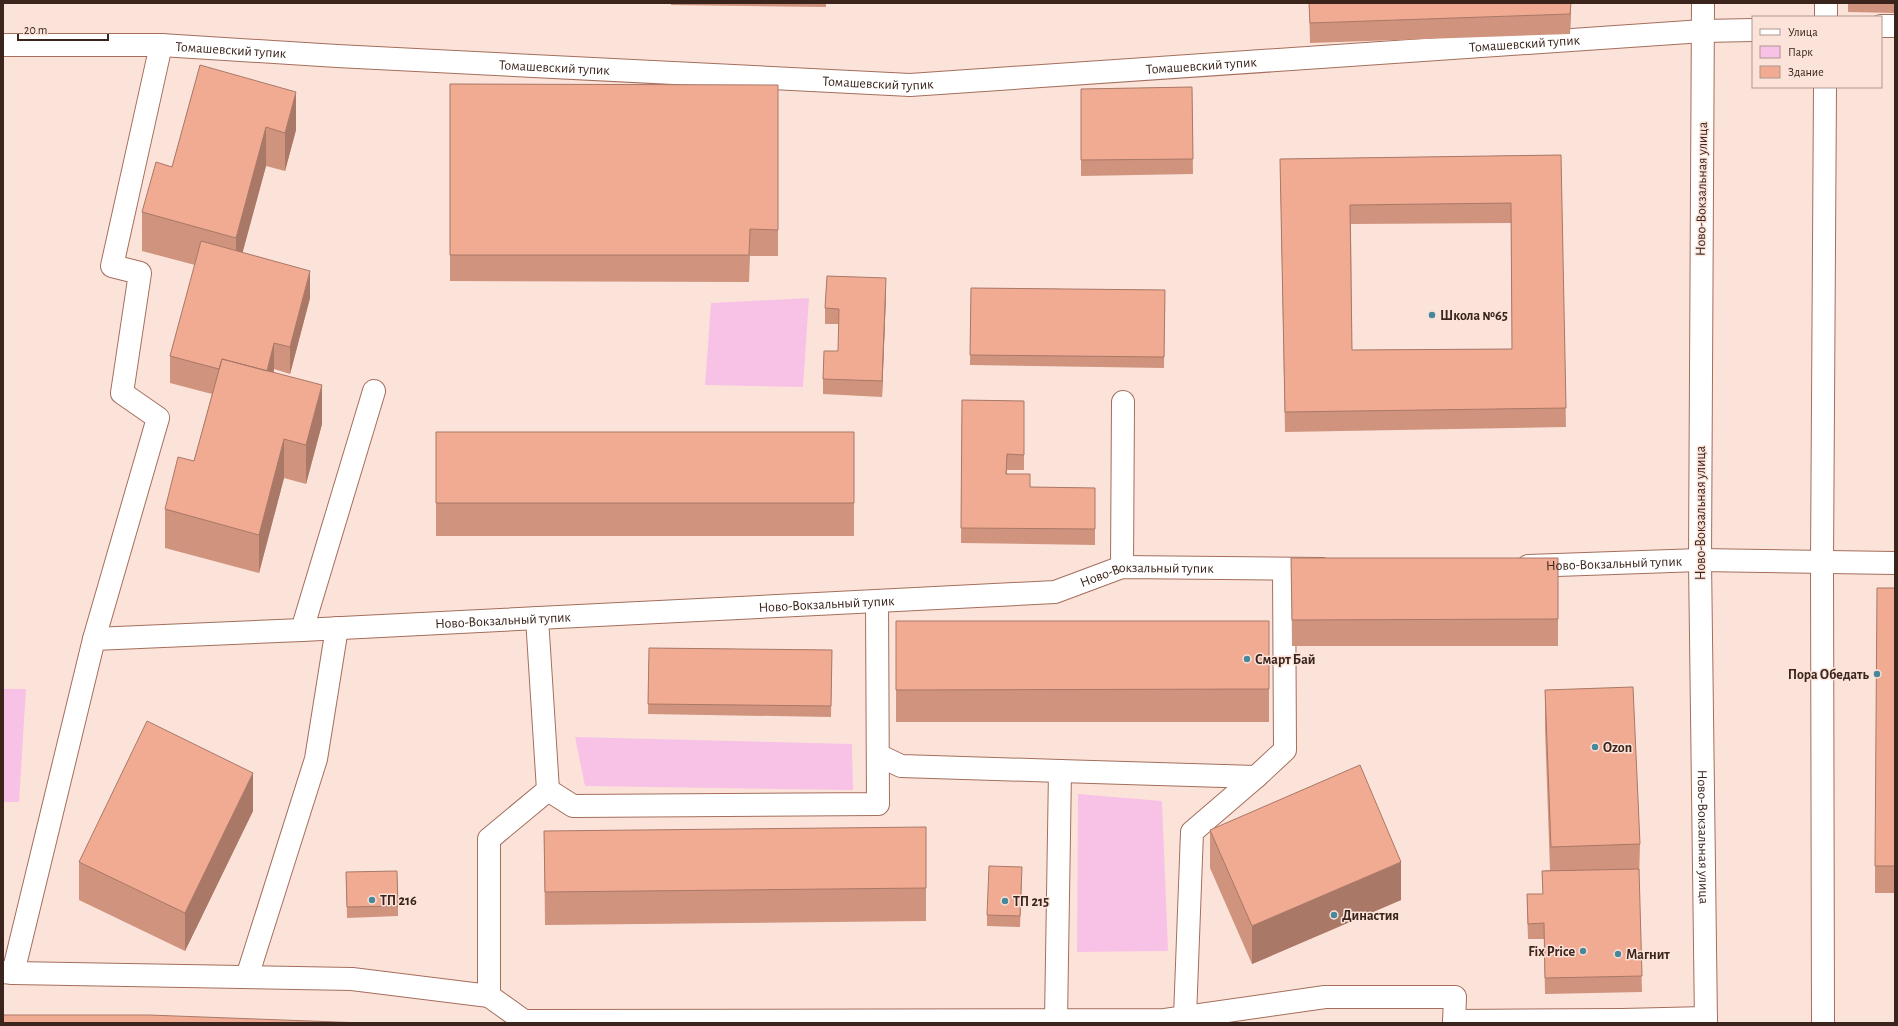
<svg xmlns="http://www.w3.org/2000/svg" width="1898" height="1026" viewBox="0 0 1898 1026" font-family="'Alegreya Sans',sans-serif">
<rect width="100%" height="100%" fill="#fce3da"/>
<path fill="#f8c2e6" d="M809,298L803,387L705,385L711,303Z
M3,689H26L19,802H3Z
M575,737L852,744L853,790L585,786Z
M1078,794L1162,801L1168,951L1077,952Z"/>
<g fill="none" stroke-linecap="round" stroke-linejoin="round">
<g stroke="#a46e5c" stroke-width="24">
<g id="minor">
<path d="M1881,26H1895"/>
<path id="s1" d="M3,45H161L337,56L910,85L1703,31L1753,30"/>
<path id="s2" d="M1528,566L1700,560L1895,563"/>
<path d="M1122,567L1123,402"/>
<path d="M302,630L374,391"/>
<path d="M94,639L158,418L122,393L140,273L112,266L161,45"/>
<path d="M878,755L901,766L1060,771L1056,1021"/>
<path d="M1060,771L1256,777L1285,750L1284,570"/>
<path d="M548,790L573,806L878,804L877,601"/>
<path id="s3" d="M3,972L13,973L94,639L302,630L1055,592L1122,567L1322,569"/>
<path d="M13,973L352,979L489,996L524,1021L1165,1020L1325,997H1455L1454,1023"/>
<path d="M247,977L316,759L337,628"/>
<path d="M489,996V839L548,790L537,618"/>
<path d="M1185,1017L1192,832L1256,777"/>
<path d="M1454,1021L1622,1020L1706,1018"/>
</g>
</g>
<g stroke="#a46e5c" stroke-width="24">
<g id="major">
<path id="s4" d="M1703,3L1700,560L1706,1023"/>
<path d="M1826,3V17"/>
<path d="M1823,1023L1822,562L1825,87"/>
</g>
</g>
<use href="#minor" stroke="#fff" stroke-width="22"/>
<use href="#major" stroke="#fff" stroke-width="22"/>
</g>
<path fill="#cf937e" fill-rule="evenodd" d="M671,3H826V7L671,5Z
M1309,3H1571L1570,34L1310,43Z
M1848,3H1895V13L1848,12Z
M200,65L296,130L285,171L266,166L242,253L310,298L290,374L274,369V372L322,424L306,484L284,478L259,573L165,548V509L194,461L212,394L170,383V356L195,265L142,251V212L172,167Z
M450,84L778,85V256H750L749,282L450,281Z
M1192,87L1193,174L1081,176V89Z
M1561,155L1566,427L1285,432L1280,159ZM1511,223L1512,349L1352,350L1351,224Z
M971,288L1165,290L1164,368L970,365Z
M886,294L882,397L823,394V379L838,351L839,324H825V308Z
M962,400L1024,401V470H1007V474L1030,487L1095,488V545L961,543Z
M436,432H854V536H436Z
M1291,558H1558V646H1292Z
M1895,588V893H1875V866Z
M896,621H1269V722H896Z
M649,648L832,650L831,717L648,714Z
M1545,690L1640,844L1639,882L1642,992L1545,994L1544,939H1528L1527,910V894H1543L1542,871L1550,870L1545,728Z
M253,811L185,951L79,900V862Z
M1210,830L1401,900L1252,964L1210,868Z
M544,831L926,888V921L545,925Z
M346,872L398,906V916L347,918Z
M1022,877L1020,927L987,926V915Z"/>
<path fill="#a97867" d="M1571,3L1570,34V14Z
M296,92V130L285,171V133Z
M266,127V166L236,277V238Z
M310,271V298L290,374V347Z
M886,278V294L882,397V381Z
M274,343V369L264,408V382Z
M322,385V424L306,484V445Z
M284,439V478L259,573V535Z
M253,773V811L185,951V913Z
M1401,862V900L1252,964V926Z"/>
<path fill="#f1ab93" stroke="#a97867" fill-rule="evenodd" d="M1309,3H1571L1570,14L1310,23Z
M200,65L296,92L285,133L266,127L236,238L142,212L156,162L172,167Z
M450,84L778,85V230L750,229L749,255H450Z
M1192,87L1193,159L1081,160V89Z
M1561,155L1566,408L1285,412L1280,159ZM1511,203L1512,349L1352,350L1350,205Z
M201,241L310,271L290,347L274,343L267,371L222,359L219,369L170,356Z
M827,276L886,278L882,381L823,379L824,351H838L839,309L825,308Z
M971,288L1165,290L1164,357L970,355Z
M222,359L322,385L306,445L284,439L259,535L165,509L178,457L194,461Z
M962,400L1024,401V455L1007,454L1006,474H1030V487L1095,488V529L961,528Z
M436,432H854V503H436Z
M1291,558H1558V619L1292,620Z
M1877,588H1895V866H1875Z
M896,621H1269V689L896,690Z
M649,648L832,650L831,706L648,704Z
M1633,687L1640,844L1551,847L1545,690Z
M147,721L253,773L185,913L79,862Z
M1360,765L1401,862L1252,926L1210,830Z
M926,827V888L545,892L544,831Z
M989,866L1022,867L1020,916L987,915Z
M1639,869L1642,976L1545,978L1544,923L1528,924L1527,894H1543L1542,871Z
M397,871L398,906L347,907L346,872Z
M3,1015H149L363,1023H3Z"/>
<g fill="#47889b" stroke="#fce3da" stroke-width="1.5">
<circle cx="1432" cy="315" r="4"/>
<circle cx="1247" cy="659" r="4"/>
<circle cx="1877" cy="674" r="4"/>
<circle cx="1595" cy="747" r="4"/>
<circle cx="372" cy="900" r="4"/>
<circle cx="1005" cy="901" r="4"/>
<circle cx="1334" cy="915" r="4"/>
<circle cx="1583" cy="951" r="4"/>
<circle cx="1618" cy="954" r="4"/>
</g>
<g text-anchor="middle" stroke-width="3" stroke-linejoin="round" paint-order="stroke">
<g font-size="14" fill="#3a241c" stroke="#fce3da">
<text dy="5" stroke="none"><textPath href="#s1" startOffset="1524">Томашевский тупик</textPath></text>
<text dy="5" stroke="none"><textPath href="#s1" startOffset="228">Томашевский тупик</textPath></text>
<text dy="5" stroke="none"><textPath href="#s1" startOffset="1200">Томашевский тупик</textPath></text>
<text dy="5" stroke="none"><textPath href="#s1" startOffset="552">Томашевский тупик</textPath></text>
<text dy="5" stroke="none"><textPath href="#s1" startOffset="876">Томашевский тупик</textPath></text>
<text transform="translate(1701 189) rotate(-89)" y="5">Ново-Вокзальная улица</text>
<text transform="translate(1700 513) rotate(-90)" y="5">Ново-Вокзальная улица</text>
<text dy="5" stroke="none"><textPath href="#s2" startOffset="86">Ново-Вокзальный тупик</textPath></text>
<text dy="5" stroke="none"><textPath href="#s3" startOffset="1411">Ново-Вокзальный тупик</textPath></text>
<text dy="5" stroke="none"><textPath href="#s3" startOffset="1087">Ново-Вокзальный тупик</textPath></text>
<text dy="5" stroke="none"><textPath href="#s3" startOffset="763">Ново-Вокзальный тупик</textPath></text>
<text dy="5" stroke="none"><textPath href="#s4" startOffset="834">Ново-Вокзальная улица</textPath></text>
</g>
<g font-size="14" font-weight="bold" fill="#3a241c" stroke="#fce3da" text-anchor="start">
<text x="1440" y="320">Школа №65</text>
<text x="1255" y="664">Смарт Бай</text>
<text x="1869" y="679" text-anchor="end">Пора Обедать</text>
<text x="1603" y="752">Ozon</text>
<text x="380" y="905">ТП 216</text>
<text x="1013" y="906">ТП 215</text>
<text x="1342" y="920">Династия</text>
<text x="1575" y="956" text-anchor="end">Fix Price</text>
<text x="1626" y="959">Магнит</text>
</g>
</g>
<rect width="1898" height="1026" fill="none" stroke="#3a241c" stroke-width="8"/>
<rect x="1752" y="16" width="130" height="72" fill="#fce3da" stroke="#ae978e"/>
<rect x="1760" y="29" width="20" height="6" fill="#ffffff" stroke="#ae978e"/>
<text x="1788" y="36" font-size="12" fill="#3a241c">Улица</text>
<rect x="1760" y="46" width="20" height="12" fill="#f8c2e6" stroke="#ae978e"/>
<text x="1788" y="56" font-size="12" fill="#3a241c">Парк</text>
<rect x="1760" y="66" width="20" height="12" fill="#f1ab93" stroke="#ae978e"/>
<text x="1788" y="76" font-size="12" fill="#3a241c">Здание</text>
<path d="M18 34v6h90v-6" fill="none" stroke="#3a241c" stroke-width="2"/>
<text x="24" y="34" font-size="12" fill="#3a241c" stroke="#fce3da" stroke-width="3" paint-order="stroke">20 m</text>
</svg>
